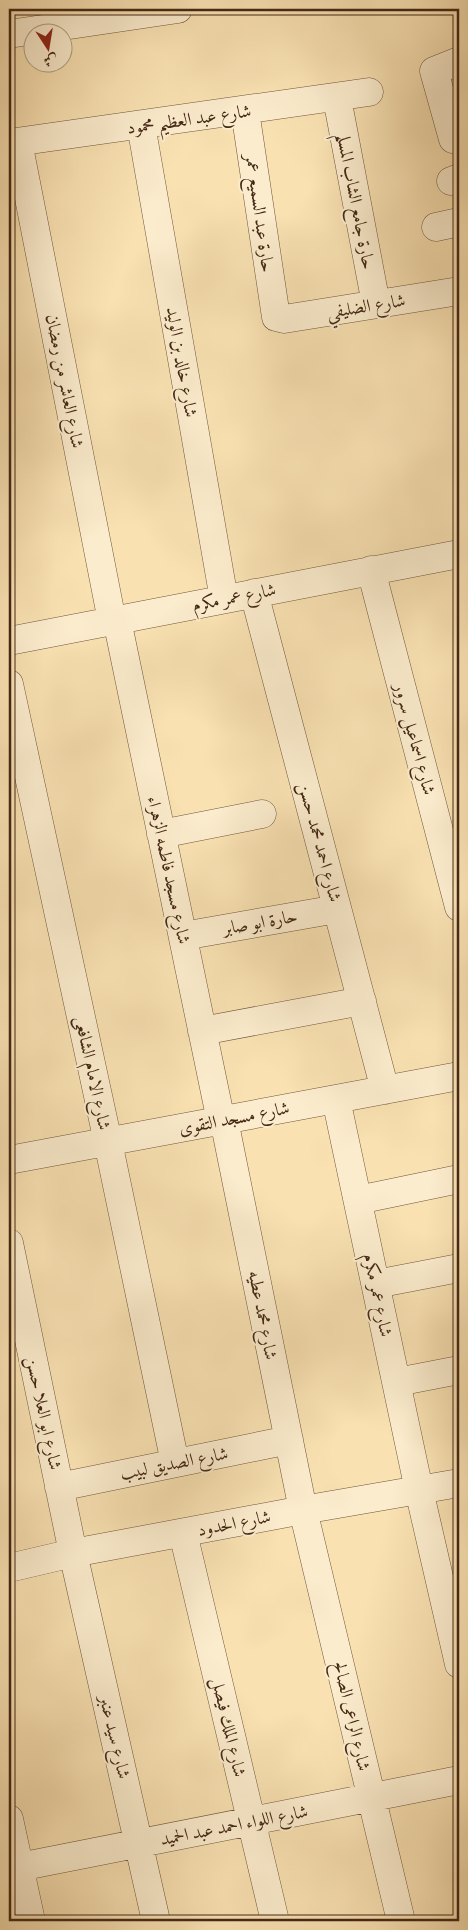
<svg xmlns="http://www.w3.org/2000/svg" width="468" height="1930" viewBox="0 0 468 1930" font-family="'Sorts Mill Goudy',Amiri,serif">
<rect width="100%" height="100%" fill="#f9e1b2"/>
<filter id="stains"><feTurbulence type="fractalNoise" baseFrequency=".004" numOctaves="4"/><feColorMatrix values="0 0 0 0 .2 0 0 0 0 .09 0 0 0 0 .02 0 0 0 .5 -.17"/></filter>
<radialGradient id="worn" r=".72"><stop offset=".6" stop-color="#630" stop-opacity="0"/><stop offset="1" stop-color="#630" stop-opacity=".3"/></radialGradient>
<g fill="none" stroke-linecap="round" stroke-linejoin="round">
<g stroke="#70563d" stroke-width="29">
<path id="minor" d="M9,34L178,9
M337,98L376,304
M245,111L276,317L284,319L459,291
M141,125L224,599
M453,139L434,71L459,61
M18,142L112,621
M9,143L369,92
M451,181L459,178
M436,227L459,222
M371,570L459,907
M254,593L385,1090
M117,620L221,1121
M9,641L459,554
M9,684L108,1142L175,1463
M161,834L262,814
M183,936L337,909
M202,1031L362,1001
M336,1099L419,1490L459,1664
M224,1120L303,1510L401,1921
M9,1160L459,1076
M358,1200L459,1179
M9,1243L73,1553L156,1921
M376,1284L459,1268
M397,1382L459,1370
M59,1487L289,1440
M183,1533L275,1921
M9,1568L73,1553L303,1510L459,1483
M9,1819L31,1921
M9,1869L459,1780"/>
</g>
<use href="#minor" stroke="#fbeccd" stroke-width="28"/>
</g>
<g text-anchor="middle" stroke-width="4" stroke-linejoin="round" paint-order="stroke">
<g font-size="18" fill="#432816" stroke="#fbeccd">
<text transform="translate(189 119) rotate(-8)" y="6">شارع عبد العظيم محمود</text>
<text transform="translate(356 201) rotate(79)" y="6">حارة جامع الشاب المسلم</text>
<text transform="translate(260 213) rotate(82)" y="6">حارة عبد السميع عمر</text>
<text transform="translate(366 306) rotate(-9)" y="6">شارع الضليفي</text>
<text transform="translate(182 362) rotate(80)" y="6">شارع خالد بن الوليد</text>
<text transform="translate(65 381) rotate(79)" y="6">شارع العاشر من رمضان</text>
<text transform="translate(234 597) rotate(-11)" y="6">شارع عمر مكرم</text>
<text transform="translate(415 739) rotate(75)" y="6">شارع اسماعيل سرور</text>
<text transform="translate(320 842) rotate(75)" y="6">شارع احمد محمد حسن</text>
<text transform="translate(169 870) rotate(78)" y="6">شارع مسجد فاطمه الزهراء</text>
<text transform="translate(260 922) rotate(-10)" y="6">حارة ابو صابر</text>
<text transform="translate(93 1073) rotate(78)" y="6">شارع الامام الشافعى</text>
<text transform="translate(234 1118) rotate(-11)" y="6">شارع مسجد التقوى</text>
<text transform="translate(378 1295) rotate(78)" y="6">شارع عمر مكرم</text>
<text transform="translate(263 1315) rotate(79)" y="6">شارع محمد عطيه</text>
<text transform="translate(44 1413) rotate(78)" y="6">شارع ابو العلا حسن</text>
<text transform="translate(174 1463) rotate(-11)" y="6">شارع الصديق لبيب</text>
<text transform="translate(234 1523) rotate(-11)" y="6">شارع الحدود</text>
<text transform="translate(352 1716) rotate(77)" y="6">شارع الراعى الصالح</text>
<text transform="translate(229 1727) rotate(77)" y="6">شارع الملك فيصل</text>
<text transform="translate(115 1737) rotate(77)" y="6">شارع سيد عنبر</text>
<text transform="translate(234 1825) rotate(-11)" y="6">شارع اللواء احمد عبد الحميد</text>
</g>
</g>
<rect width="468" height="1930" fill="none" stroke="#f9e1b2" stroke-width="30"/>
<rect x="10" y="10" width="448" height="1910" fill="none" stroke="#432816" stroke-width="2.5"/>
<rect x="15" y="15" width="438" height="1900" fill="none" stroke="#432816"/>
<g transform="translate(48 48) rotate(168)"><circle r="24" fill="#fbeccd" stroke="#b19e84"/>
<path d="M0-4L9 19L0 12L-9 19Z" fill="#8f2418"/>
<text y="-8" font-size="14" font-weight="bold" text-anchor="middle" fill="#432816">ش</text>
</g>
<rect width="100%" height="100%" filter="url(#stains)"/>
<rect width="100%" height="100%" fill="url(#worn)"/>
</svg>
